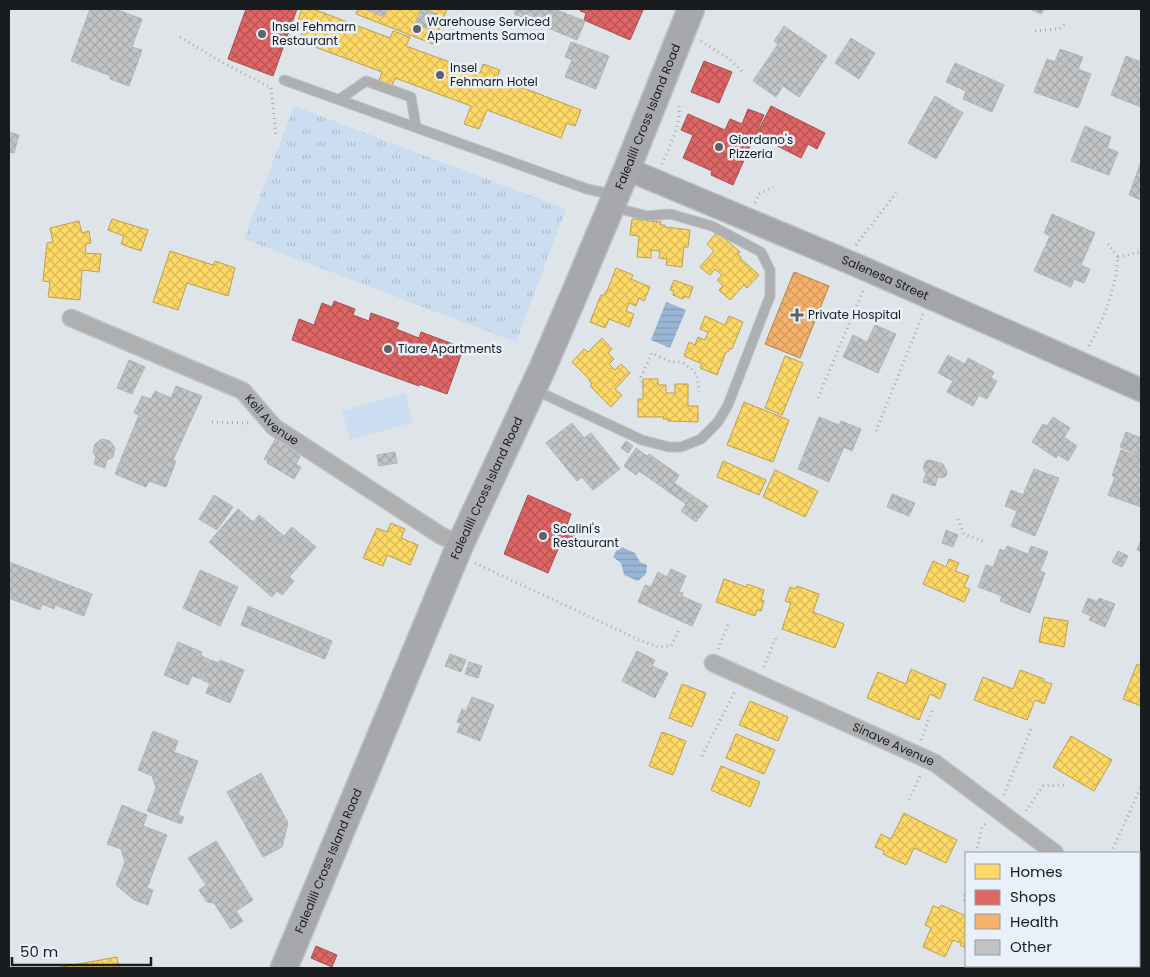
<svg xmlns="http://www.w3.org/2000/svg" width="1150" height="977" viewBox="0 0 1150 977" font-family="Poppins,sans-serif">
<defs>
<pattern id="park-tufts" width="24" height="20" patternUnits="userSpaceOnUse" patternTransform="scale(1.25)"><rect width="24" height="20" fill="#caddf1"/><path d="M3 7l-1-3M5 7V3M7 7l1-3M15 17l-1-3M17 17v-4M19 17l1-3" fill="none" stroke="#adbdce"/></pattern>
<pattern id="water-rules" width="6" height="5" patternUnits="userSpaceOnUse" patternTransform="scale(1.25)"><rect width="6" height="5" fill="#99b6d5"/><path d="M0 2.5h6" fill="none" stroke="#839cb6"/></pattern>
<pattern id="homes-cross-hatch" width="8" height="8" patternUnits="userSpaceOnUse" patternTransform="scale(1.25)"><rect width="8" height="8" fill="#ffd966"/><path d="M0 0l8 8M0 8l8-8" fill="none" stroke="#daba58"/></pattern>
<pattern id="shops-cross-hatch" width="8" height="8" patternUnits="userSpaceOnUse" patternTransform="scale(1.25)"><rect width="8" height="8" fill="#e06666"/><path d="M0 0l8 8M0 8l8-8" fill="none" stroke="#b55353"/></pattern>
<pattern id="health-cross-hatch" width="8" height="8" patternUnits="userSpaceOnUse" patternTransform="scale(1.25)"><rect width="8" height="8" fill="#f6b26b"/><path d="M0 0l8 8M0 8l8-8" fill="none" stroke="#d2985c"/></pattern>
<pattern id="building-cross-hatch" width="8" height="8" patternUnits="userSpaceOnUse" patternTransform="scale(1.25)"><rect width="8" height="8" fill="#c1c3c4"/><path d="M0 0l8 8M0 8l8-8" fill="none" stroke="#a5a7a8"/></pattern>
</defs>
<rect width="100%" height="100%" fill="#dfe4e9"/>
<path fill="url(#park-tufts)" d="M294,106L566,209L516,342L244,239Z"/>
<path fill="#caddf1" d="M405,393L413,422L350,440L342,411Z"/>
<path fill="url(#water-rules)" d="M666,302L686,310L670,348L651,340Z
M619,546L635,553L640,562L647,565L646,574L638,581L624,575L621,563L613,557Z"/>
<path fill="url(#homes-cross-hatch)" stroke="#baa051" d="M302,9H313L390,38L393,31L410,37L406,46L480,73L483,64L500,70L497,78L581,110L575,126L567,123L561,138L487,110L479,129L464,124L471,106L395,78L389,94L376,89L382,72L299,41L305,26L297,23Z
M358,9H447L433,44L356,14Z
M112,219L148,230L141,251L121,244L124,236L108,230Z
M632,219L661,222L660,225H665V227L690,230L688,247H684L682,267L666,265L667,259L659,258L660,251L651,250V258L637,257L639,236L630,235Z
M79,221L82,233L89,231L91,243L86,244L85,253L101,254L99,272L82,270L80,300L48,297L50,282L43,281L47,243L53,242L50,228Z
M717,232L740,252L737,254L741,257L740,258L759,275L747,288L744,285L730,300L719,290L723,286L717,280L722,275L715,269L710,275L700,267L714,251L707,244Z
M170,251L213,265L215,261L235,268L228,296L187,283L178,310L153,302Z
M616,268L633,275L631,279L650,287L644,301L639,298L636,306L629,303L626,311L634,314L629,327L609,319L605,328L590,322L601,295H604L606,291H607Z
M674,280L693,287L689,298L684,296L683,299L673,295L674,291L670,290Z
M705,316L725,325L729,316L743,322L732,349L730,348L728,352H726L717,375L700,368L702,364L684,356L689,342L695,345L698,337L705,340L708,332L700,329Z
M602,338L612,349L608,353L614,359L609,364L615,370L621,364L630,373L615,389L622,395L611,407L590,386L592,384L589,381L590,380L572,362L584,349L588,352Z
M785,356L803,363L782,415L765,408Z
M643,379H658V385H666V393H675V384H688V406H698V422L668,421V419H663L664,417H638V399H643Z
M744,402L789,420L773,462L727,445Z
M723,461L766,480L759,495L717,477Z
M775,470L818,491L805,517L763,497Z
M391,523L405,529L401,538L418,545L410,565L387,555L383,566L363,558L377,528L387,532Z
M949,559L959,563L955,571L969,576L964,587L970,589L964,602L923,584L933,561L946,567Z
M724,579L746,587L747,584L764,590L761,600L764,601L761,611L757,610L755,616L716,602Z
M797,586L819,594L813,612L844,624L835,648L782,629L791,603L785,601L790,587L796,589Z
M1044,617L1068,621L1064,647L1039,642Z
M1137,664L1141,666V706L1123,699Z
M911,669L946,684L940,699L930,694L919,720L867,698L878,672L906,684Z
M1020,670L1044,679L1043,681L1052,684L1044,704L1035,700L1027,720L974,700L983,677L1013,689Z
M682,684L706,693L692,727L669,718Z
M750,701L788,717L778,741L739,725Z
M662,732L686,741L673,775L649,766Z
M736,734L775,750L764,774L726,758Z
M1071,736L1112,760L1094,791L1053,767Z
M721,766L760,782L750,807L711,790Z
M904,813L957,840L946,863L914,848L906,865L883,854L884,851L875,847L881,834L891,839Z
M941,905L966,916V948L960,945L961,943L953,940L945,957L923,947L931,928L925,925L933,906L939,908Z
M1139,921L1141,922V968H1028L1029,966H1139Z
M117,957L119,968H56Z"/>
<path fill="url(#shops-cross-hatch)" stroke="#a45051" d="M246,9H297L273,76L228,59Z
M581,9H641L643,10L630,40L584,20L586,13L580,11Z
M704,61L732,72L719,103L691,92Z
M771,106L825,133L817,149L808,144L801,158L756,135Z
M748,109L764,115L733,185L711,175L712,171L683,158L693,135L681,130L688,114L725,130L730,119L742,124Z
M334,301L355,309L353,315L369,321L371,313L399,323L396,329L419,338L421,332L461,347L459,351L462,352L447,394L419,384V386L292,340L299,319L314,325L322,303L332,307Z
M528,495L571,514L567,525L577,529L570,546L561,542L548,573L504,554Z
M316,946L337,955L332,967L311,958Z"/>
<path fill="url(#health-cross-hatch)" stroke="#b48554" d="M794,272L829,286L800,358L765,344Z"/>
<path fill="url(#building-cross-hatch)" stroke="#b2b5b5" d="M90,9H115L142,19L132,47L142,50L129,86L110,79L111,76L71,61Z
M365,9H387L384,17Z
M421,9L438,14L432,30L415,24Z
M516,9H554L585,21L577,40L514,14Z
M1030,9H1044L1041,14Z
M784,26L827,56L799,97L783,86L776,97L753,81L778,44L774,41Z
M851,38L875,53L859,79L835,63Z
M571,42L609,56L596,89L565,77L572,60L565,57Z
M1060,49L1083,57L1078,69L1091,74L1078,108L1034,92L1047,59L1055,62Z
M1126,56L1141,62V107L1111,95Z
M955,63L1004,85L992,112L963,99L966,91L946,82Z
M935,96L963,113L936,159L908,143Z
M1085,126L1111,137L1107,148L1118,152L1109,175L1071,161Z
M9,132L19,135L14,153L9,152Z
M1141,162V200L1129,195Z
M1052,214L1095,233L1081,265L1090,269L1084,283L1074,279L1071,287L1034,271L1050,236L1044,233Z
M875,325L896,334L878,373L843,357L853,335L867,342Z
M948,355L965,364L968,358L994,372L991,378L997,381L987,399L979,395L973,406L947,392L953,381L938,373Z
M129,360L145,367L132,394L117,388Z
M176,386L202,396L173,460L176,461L166,487L149,481L146,487L115,474L139,415L134,413L142,396L151,399L155,391L171,398Z
M819,417L839,425L841,421L861,429L852,451L844,447L829,482L798,469Z
M1053,417L1070,428L1064,437L1077,446L1068,461L1058,455L1056,458L1032,442L1043,424L1047,426Z
M572,423L584,438L591,433L620,469L593,490L582,477L577,481L546,443Z
M1126,432L1141,438V456L1120,447Z
M276,438L302,453L296,464L301,467L294,479L267,463L268,461L264,459Z
M102,439L110,441L115,448L113,457L107,460L105,468L94,464L96,457L93,452L95,444Z
M626,441L633,446L628,453L621,448Z
M636,448L647,456L649,454L679,475L674,483L708,506L696,522L681,511L686,504L639,471L636,475L624,466Z
M1121,450L1141,457V507L1108,495L1115,477L1112,476Z
M395,452L397,463L379,466L377,455Z
M930,460L943,464L947,472L946,476L942,478L938,477L935,486L923,482L926,473L923,468L926,461Z
M1034,469L1059,478L1035,536L1011,526L1017,511L1005,506L1011,490L1023,495Z
M892,494L915,503L909,516L887,507Z
M214,495L233,507L217,530L199,519Z
M238,509L253,522L259,515L284,536L292,527L316,547L289,577L294,581L282,595L277,591L272,597L209,542Z
M946,530L958,535L953,547L942,543Z
M1141,540V552L1137,550Z
M1007,546L1028,554L1031,546L1048,552L1040,571L1045,573L1030,613L1000,601L1002,596L978,587L986,565L993,567L1000,549L1005,551Z
M1118,551L1128,556L1122,567L1112,562Z
M9,562L92,594L84,616L55,605L54,609L42,604L40,610L9,598Z
M671,569L686,576L679,592L683,593L682,596L702,605L692,626L638,602L645,585L651,587L658,572L667,577Z
M200,570L238,587L220,626L183,608Z
M1088,598L1097,602L1099,598L1115,604L1105,627L1089,620L1091,616L1082,612Z
M248,606L332,641L325,659L241,625Z
M178,642L202,652L201,656L209,659L201,679L192,676L188,685L164,675Z
M637,651L655,660L652,666L668,673L655,698L622,681Z
M450,654L466,660L461,672L445,666Z
M210,660L218,663L220,660L244,670L230,703L206,693L210,683L202,680Z
M469,662L482,666L478,678L465,674Z
M472,697L494,705L480,741L457,732L461,723L457,722L462,709L466,711Z
M153,731L178,741L174,752L198,761L178,815L184,817L181,824L147,811L156,788L152,776L138,770Z
M261,773L288,823L282,847L263,857L227,792Z
M122,805L147,815L143,826L167,835L147,888L153,890L148,905L134,900L116,885L125,862L121,849L107,844Z
M216,841L253,900L236,911L243,921L231,929L214,903L207,902L199,890L206,885L188,858Z"/>
<g fill="none" stroke-linecap="round" stroke-linejoin="round">
<g stroke="#bcc0c4" stroke-width="11">
<path id="service" d="M284,80L587,189L615,195
M340,99L366,81L411,97L416,127
M535,390L642,440L669,447H681L701,439L718,422L728,405L770,296V270L761,252L712,226L670,214L647,216L613,207
M1036,968L1038,966"/>
</g>
<g stroke="#bcc0c4" stroke-width="19">
<g id="minor">
<path id="s1" d="M71,318L243,391L274,427L440,535L460,545"/>
<path id="s2" d="M713,663L935,763L1055,853"/>
<path d="M1139,905L1141,906"/>
</g>
</g>
<g stroke="#bcc0c4" stroke-width="25">
<g id="secondary">
<path id="s3" d="M627,169L856,265L1141,390"/>
</g>
</g>
<g stroke="#bcc0c4" stroke-width="29">
<g id="primary">
<path id="s4" d="M284,968L460,545L543,367L574,295L627,169L691,9"/>
</g>
</g>
<path stroke="#a9abae" stroke-width="3" stroke-dasharray="1 4" stroke-linecap="butt" d="M1035,31L1059,29L1067,22
M180,37L218,60L271,88
M701,41L729,59L744,73
M271,88L276,135
M662,164C668,149 684,119 678,104
M755,203L759,194L773,187
M856,245L896,193
M1118,257L1141,252
M1089,346C1104,319 1116,288 1118,257L1108,244
M643,387L641,377L652,353L671,362H681L689,367L697,375L699,392
M818,398L864,288
M212,422L248,423
M876,431L923,314
M958,519L964,534L985,542
M475,563L637,639L658,647L671,646L679,630
M718,649L729,622
M764,667L776,637
M921,740L933,708
M702,756L735,691
M1004,795L1031,729
M909,800L921,774
M1026,811L1043,786L1065,785
M976,853L982,827L988,821
M1111,853L1141,787
M964,901L966,891"/>
<use href="#service" stroke="#aeafb1" stroke-width="9"/>
<use href="#minor" stroke="#aeafb1" stroke-width="16"/>
<use href="#secondary" stroke="#a4a5a8" stroke-width="22"/>
<use href="#primary" stroke="#a6a8ac" stroke-width="26"/>
</g>
<g fill="#5e6266" stroke="#e8f1fa" stroke-width="2">
<circle cx="417" cy="29" r="5"/>
<circle cx="262" cy="34" r="5"/>
<circle cx="440" cy="75" r="5"/>
<circle cx="719" cy="147" r="5"/>
<path d="M794.5 307.5h5v5h5v5h-5v5h-5v-5h-5v-5h5z"/>
<circle cx="388" cy="349" r="5"/>
<circle cx="543" cy="536" r="5"/>
</g>
<g text-anchor="middle" stroke-width="5" stroke-linejoin="round" paint-order="stroke">
<g font-size="12" fill="#191c1f" stroke="#e8f1fa" text-anchor="start">
<text x="427" y="26">Warehouse Serviced<tspan x="427" dy="14">Apartments Samoa</tspan></text>
<text x="272" y="31">Insel Fehmarn<tspan x="272" dy="14">Restaurant</tspan></text>
<text x="450" y="72">Insel<tspan x="450" dy="14">Fehmarn Hotel</tspan></text>
<text x="729" y="144">Giordano's<tspan x="729" dy="14">Pizzeria</tspan></text>
<text x="808" y="319">Private Hospital</text>
<text x="398" y="353">Tiare Apartments</text>
<text x="553" y="533">Scalini's<tspan x="553" dy="14">Restaurant</tspan></text>
</g>
<g font-size="12" fill="#191c1f" stroke="#e8f1fa">
<text dy="4" stroke="none"><textPath href="#s4" startOffset="926">Falealili Cross Island Road</textPath></text>
<text dy="4" stroke="none"><textPath href="#s3" startOffset="280">Salenesa Street</textPath></text>
<text dy="4" stroke="none"><textPath href="#s1" startOffset="228">Keil Avenue</textPath></text>
<text dy="4" stroke="none"><textPath href="#s4" startOffset="521">Falealili Cross Island Road</textPath></text>
<text dy="4" stroke="none"><textPath href="#s2" startOffset="198">Sinave Avenue</textPath></text>
<text dy="4" stroke="none"><textPath href="#s4" startOffset="116">Falealili Cross Island Road</textPath></text>
</g>
</g>
<rect width="1150" height="977" fill="none" stroke="#191c1f" stroke-width="20"/>
<rect x="965" y="852" width="175" height="115" fill="#e8f1fa" stroke="#959ca2"/>
<rect x="975" y="864" width="25" height="15" fill="#ffd966" stroke="#959ca2"/>
<text x="1010" y="877" font-size="15" fill="#191c1f">Homes</text>
<rect x="975" y="890" width="25" height="15" fill="#e06666" stroke="#959ca2"/>
<text x="1010" y="902" font-size="15" fill="#191c1f">Shops</text>
<rect x="975" y="914" width="25" height="15" fill="#f6b26b" stroke="#959ca2"/>
<text x="1010" y="927" font-size="15" fill="#191c1f">Health</text>
<rect x="975" y="940" width="25" height="15" fill="#c1c3c4" stroke="#959ca2"/>
<text x="1010" y="952" font-size="15" fill="#191c1f">Other</text>
<path d="M12 957v8h139v-8" fill="none" stroke="#191c1f" stroke-width="2.5"/>
<text x="20" y="957" font-size="15" fill="#191c1f" stroke="#e8f1fa" stroke-width="4" paint-order="stroke">50 m</text>
</svg>
